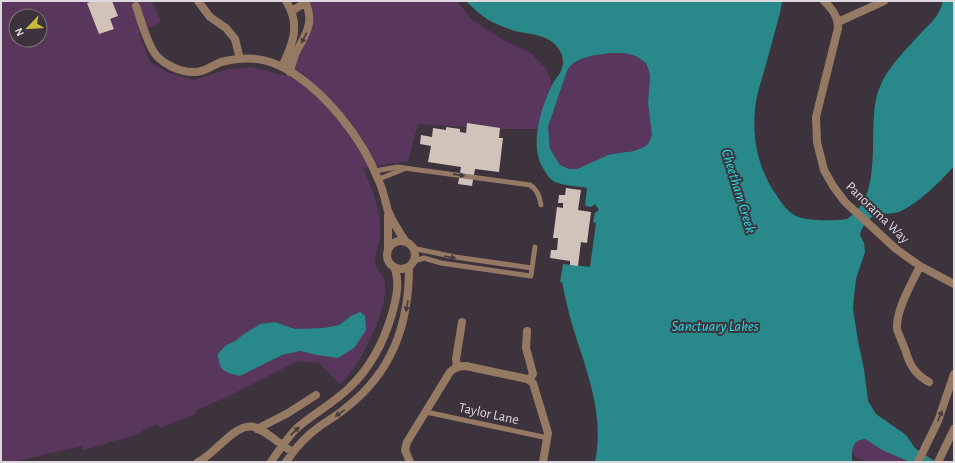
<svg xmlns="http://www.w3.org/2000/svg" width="955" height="463" viewBox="0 0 955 463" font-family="'Alegreya Sans',sans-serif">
<rect width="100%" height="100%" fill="#3c333d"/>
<path fill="#59375c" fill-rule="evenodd" d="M1,1H152L161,22L139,33L150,62L169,73L194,80L228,69L251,67L287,76L296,63L313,24L307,1H457L472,20L507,42L531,53L547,70L552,85L544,105L538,129H496L418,124L408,161L363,168C373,190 382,214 380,238C379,246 374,254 375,262C376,270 384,275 385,283C388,305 368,347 356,365C351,372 346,378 340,384L319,363L298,361L225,398L199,409L196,411V414L160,428L158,425L149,427L135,435L83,450L82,446L13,462H1ZM16,16H40V40H16ZM351,316L317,355L300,351L282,355L240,376L226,345L235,341L244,334L260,324L275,322L295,329L323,328L339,325Z
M612,53H625L636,56L646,63L649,71L650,76L648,103L652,129V135L648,144L644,147L634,151L619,153L608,155L577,169H569L560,165L550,149L548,127L567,71C574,56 598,55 612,53Z
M865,439L882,450L910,462H864V460C848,459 848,440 865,439Z"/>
<path fill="#29888a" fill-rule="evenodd" d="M466,1H782L780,13C775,31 770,50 765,68C761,82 756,96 755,110C752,141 759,171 777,196C782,204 787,211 796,216C805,221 836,221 847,219C885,196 867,132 877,95C884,70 904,52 921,33C931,23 940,15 943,1H954V166C941,181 918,204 899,212C891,215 879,212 872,217C866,222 861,228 860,235L864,243L865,252L856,279L854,296L853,309L858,341L864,369L868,401L876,414L906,435L915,448L936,462H910L882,450L865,439C851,440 852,451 852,462H595C605,412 586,371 572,324C568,311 565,296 562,282H560L563,264L590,267L596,223L593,222L595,213L599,210L595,204L591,207L585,206L587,188C577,186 565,186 555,182C549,179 546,173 543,168C529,146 541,108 551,87C554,80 560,75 562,68C564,63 563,56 560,51C551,34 531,35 515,31C508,29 499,25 492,22C483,17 474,9 466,1ZM612,53H625L636,56L646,63L649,71L650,76L648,103L652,135L648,144L644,147L634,151L619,153L608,155L577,169H569L560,165L550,149L548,127L567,71C574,56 598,55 612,53Z
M360,312L365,316L366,330L354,348L338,358L317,355L300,351L282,355L240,376C224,372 219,371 218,354L226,345L235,341L244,334L260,324L275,322L295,329L323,328L339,325L351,316Z"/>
<path fill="#d1c3b9" d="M93,1H112L118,16L110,19L114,29L99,34L87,3Z
M467,123L500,128L499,138H503L499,172L475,169L472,186L458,184L461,167L428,162L431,146L420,144L421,135L432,137L433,128L446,130V127L460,129V132L466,133Z
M566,188L581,190L578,210L591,212L587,243L581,242L578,266L570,265V261L550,258L551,250H557L558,238H553L557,207L563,208V203H558L559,195H565Z"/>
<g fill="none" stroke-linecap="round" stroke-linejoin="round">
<path stroke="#957962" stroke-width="5" d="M375,171L397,167L530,185C537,189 540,198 541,205
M379,179L404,169
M412,248L455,257L532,268L531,276L441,263L424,258L414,261
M532,268L535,247
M426,412L548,438"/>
<path stroke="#957962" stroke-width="8" d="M198,1L210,17L226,28L235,39L240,59
M824,1C832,9 838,16 838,28L816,117L817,142L824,170L833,186L845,202L896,249L920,266L954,284
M136,6C141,20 145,36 152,49C159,63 180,73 196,72C205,72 213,65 221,62C227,61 233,59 239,59C255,57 272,61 286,69C325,91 362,138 378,179C383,189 385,200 388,211C393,222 399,232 406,242
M292,11L306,2
M838,22L884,1
M282,67C293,43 301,25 286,1
M290,72C292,63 295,53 300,45C309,29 313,19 305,1
M388,215V248
M387 255a14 14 0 1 1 28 0a14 14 0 1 1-28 0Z
M920,266C912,283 896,309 897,329C898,333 904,346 906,352C910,366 916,375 929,382
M527,331L526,348L533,374L529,380
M457,367L456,359L462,322
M257,429L288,413L316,395
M198,462C216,454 237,419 257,428C270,434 280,445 293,452
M271,462C279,450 287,438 297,428C314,413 334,403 350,387C371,367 384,341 392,314C396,299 400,284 395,269
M286,462C295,448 306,436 320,426C329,420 339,414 347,407C393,371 409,323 409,267
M410,462L405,450L407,442L450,372C455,367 459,366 466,366L527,379L533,383L548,433L543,462"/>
<path stroke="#957962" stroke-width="8" d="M918,462L938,421L954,374
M938,462L954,429"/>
</g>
<defs><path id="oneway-solid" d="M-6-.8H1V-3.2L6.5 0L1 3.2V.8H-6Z"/></defs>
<g fill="#453a41">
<use href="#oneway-solid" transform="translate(304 38) rotate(117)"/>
<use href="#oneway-solid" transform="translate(459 175) rotate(8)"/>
<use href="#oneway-solid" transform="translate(450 257) rotate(10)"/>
<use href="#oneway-solid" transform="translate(407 306) rotate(100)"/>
<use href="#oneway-solid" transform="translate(340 413) rotate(145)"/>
<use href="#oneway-solid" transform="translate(940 416) rotate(-68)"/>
<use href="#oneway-solid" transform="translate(295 431) rotate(-44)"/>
</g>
<g text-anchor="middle" stroke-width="4" stroke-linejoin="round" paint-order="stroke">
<g font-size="14" fill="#ddd8de" stroke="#3c333d">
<text transform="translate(878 212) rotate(44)" y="5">Panorama Way</text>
<text transform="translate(489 413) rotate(12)" y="5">Taylor Lane</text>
</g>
<g font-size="15" font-style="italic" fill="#21e1e6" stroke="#3c333d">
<text transform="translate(739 191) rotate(73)" y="5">Cheetham Creek</text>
<text x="715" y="331">Sanctuary Lakes</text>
</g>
</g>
<rect width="955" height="463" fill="none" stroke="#ddd8de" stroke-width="4"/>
<g transform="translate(28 28) rotate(245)"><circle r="19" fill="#3c333d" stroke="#7c757d"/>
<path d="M0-3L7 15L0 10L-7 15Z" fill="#cbb939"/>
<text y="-6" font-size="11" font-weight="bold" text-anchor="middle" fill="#ddd8de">N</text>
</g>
</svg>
